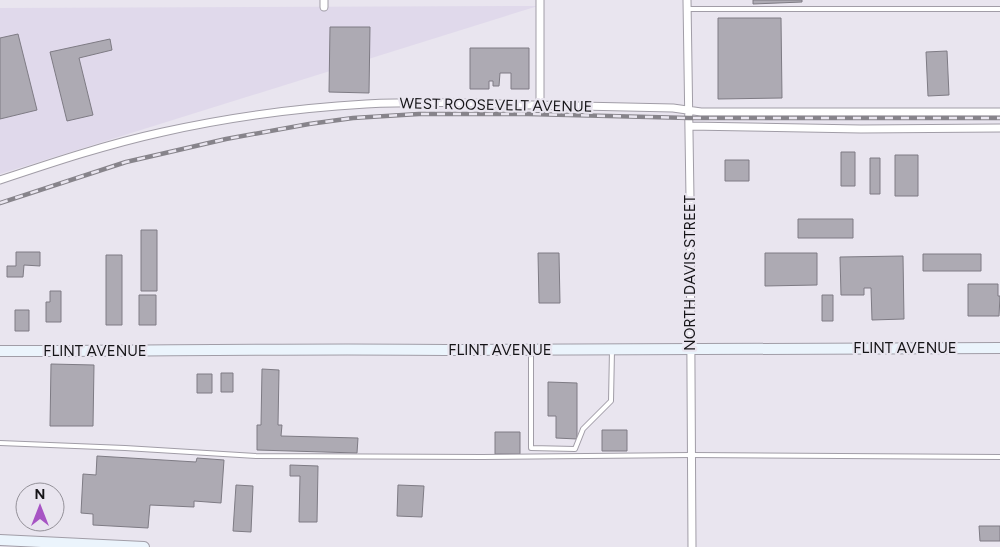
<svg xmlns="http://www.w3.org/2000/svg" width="1000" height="547" viewBox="0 0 1000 547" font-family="Figtree,sans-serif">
<rect width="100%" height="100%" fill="#e9e5ef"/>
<path fill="#e0d9eb" d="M538,6L0,174V8Z"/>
<path fill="#adaab3" stroke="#7e7b84" d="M753,0H802V2L753,4Z
M718,18H781L782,98L718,99Z
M330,27H370L369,93L329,92Z
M18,34L37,110L0,119V38Z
M110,39L112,50L79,58L93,115L67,121L50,52Z
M470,48H529V89H511V73H500L499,86H493V81H489V89H470Z
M947,51L949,95L928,96L926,52Z
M841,152H855V186H841Z
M895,155H918V196H895Z
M870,158H880V194H870Z
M725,160H749V181H725Z
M798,219H853V238H798Z
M141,230H157V291H141Z
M16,252H40V266L24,265L23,277H7V266H16Z
M538,253H559L560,303H539Z
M765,253H817V285L765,286Z
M923,254H981V271H923Z
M106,255H122V325H106Z
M903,256L904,319L872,320L871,288H864V295H841L840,257Z
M968,284H998V296H1000L999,316H968Z
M50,291H61V322H46V302H50Z
M139,295H156V325H139Z
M822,295H833V321H822Z
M15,310H29V331H15Z
M51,364L94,365L93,426H50Z
M262,369L279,370L278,425H282L281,436L358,438L357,453L257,450V425H261Z
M221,373H233V392H221Z
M197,374H212V393H197Z
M548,382L577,383V439L556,438V416H548Z
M602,430H627V451H602Z
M495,432H520V454H495Z
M97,456L196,462L197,458L224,460L221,503L194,501V507L150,505L148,528L93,525V514L81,513L83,474L96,475Z
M290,465L318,466L317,522H299L300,476H290Z
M236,485L253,486L251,532L233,531Z
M398,485L424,486L422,517L397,516Z
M979,526H1000V541H980Z"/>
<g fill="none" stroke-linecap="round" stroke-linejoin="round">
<g stroke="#a19da7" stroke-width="6">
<path id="lane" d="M687,9H1000
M531,352V448L575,449L583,429L611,401L612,350
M0,443L125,448L256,456L482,457L691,455L1000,457"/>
</g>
<g stroke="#a19da7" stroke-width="9">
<path id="street" d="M324,0V7
M687,0L690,198L692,547
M540,105V0
M689,126L861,129L1000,128
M0,180C54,162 108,144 163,132C229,117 298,108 366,104C421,101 477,103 533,105C579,106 626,107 673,108L701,112H1000"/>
</g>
<g stroke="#a19da7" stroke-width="12">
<path id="secondary" d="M0,351C153,351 306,348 458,350L1000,348
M0,540L144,547"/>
</g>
<use href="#lane" stroke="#fff" stroke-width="4"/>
<use href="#street" stroke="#fff" stroke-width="7"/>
<use href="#secondary" stroke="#ebf4fc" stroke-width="10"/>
<g stroke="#87848b" stroke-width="4.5">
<path id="rail" d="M0,203L126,162L161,154L226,139L309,124L353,118L419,114H528L689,118H1000"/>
</g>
<use href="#rail" stroke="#e9e5ef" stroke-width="2.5" stroke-dasharray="8" stroke-linecap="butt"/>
</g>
<g text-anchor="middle" stroke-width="4.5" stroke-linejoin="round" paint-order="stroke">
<g font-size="15" fill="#151417" stroke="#e9e5ef">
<text transform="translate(496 105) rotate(1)" y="5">WEST ROOSEVELT AVENUE</text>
<text transform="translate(690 273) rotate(-90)" y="5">NORTH DAVIS STREET</text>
<text x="905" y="353">FLINT AVENUE</text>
<text x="500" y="355">FLINT AVENUE</text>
<text x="95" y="356">FLINT AVENUE</text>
</g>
</g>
<g transform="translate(40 507)"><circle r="24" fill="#e9e5ef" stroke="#949199"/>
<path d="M0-4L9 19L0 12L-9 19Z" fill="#a754c4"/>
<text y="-8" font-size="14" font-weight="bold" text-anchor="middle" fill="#151417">N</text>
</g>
</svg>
